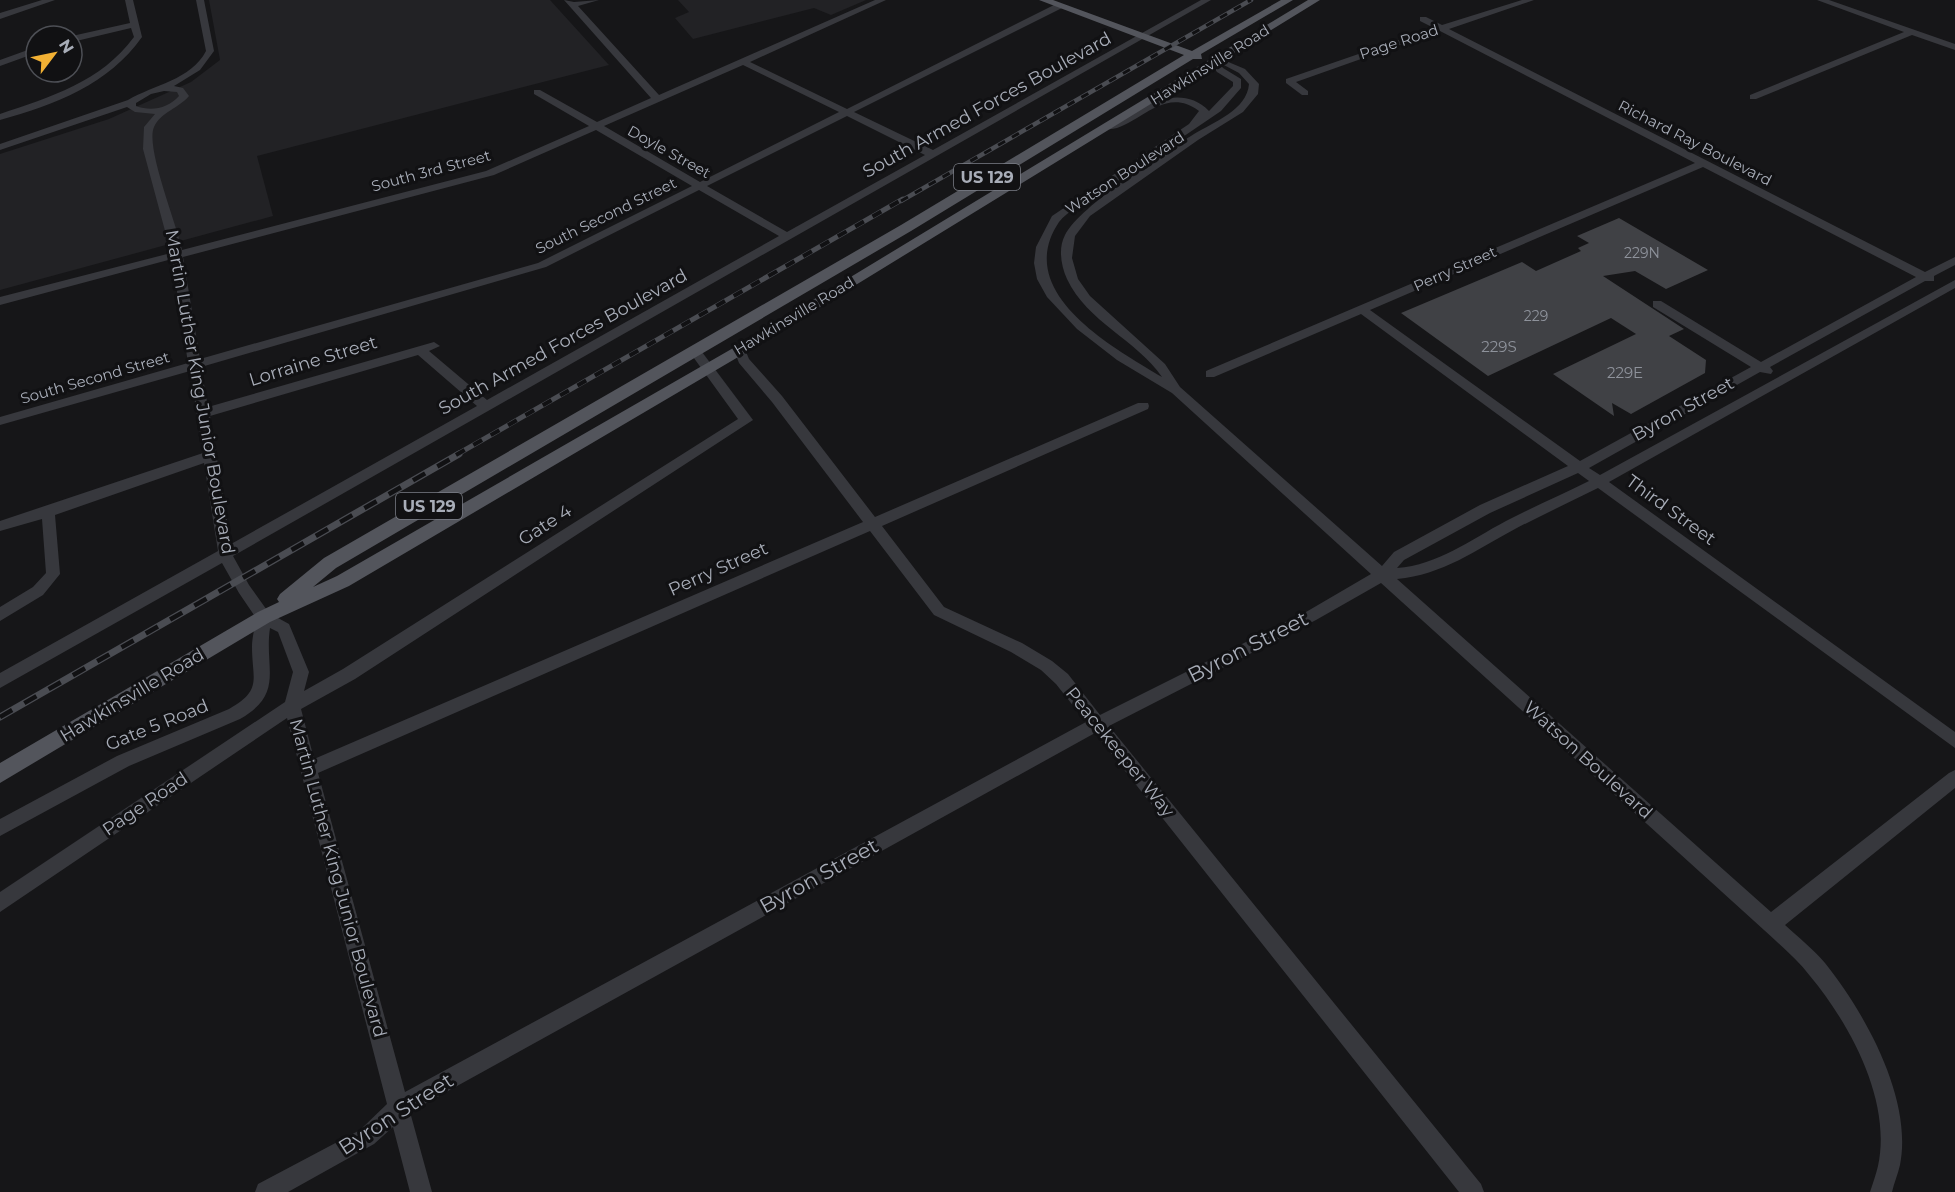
<svg xmlns="http://www.w3.org/2000/svg" width="1955" height="1192" viewBox="0 0 1955 1192" font-family="Montserrat,sans-serif">
<rect width="100%" height="100%" fill="#161618"/>
<path fill="#222225" d="M209,0H550L609,65L257,156L273,216L0,290V154L109,119L191,82L220,60Z
M678,0H866L831,15L814,8L693,39L675,18L689,12Z"/>
<path fill="#404145" d="M1619,218L1708,270L1666,289L1635,271L1603,276L1684,329L1669,336L1706,360L1705,373L1631,414L1612,403L1614,416L1553,374L1636,334L1611,318L1488,376L1401,313L1522,262L1536,271L1581,251L1578,248L1589,243L1577,236Z"/>
<g fill="none" stroke-linecap="round" stroke-linejoin="round">
<path fill="#37383d" fill-rule="evenodd" d="M42,0H55L0,19V13Z
M125,0H133L142,37C109,84 55,105 0,120V114C50,97 101,82 134,37L131,28L72,42V36L130,23Z
M196,0H204L214,51L200,70L174,86L183,88L189,96C179,108 161,112 154,127C145,147 177,224 182,250L486,171L589,126L534,94V90H540L597,122L651,98L564,0L574,2L599,0L578,6L659,95L875,0H886L750,62L847,109L1056,4H1062V8L854,112L933,150L1201,0H1211L233,556L249,585L269,613L289,624L309,672L304,691L343,669L738,419L691,354V348H699L753,420L355,679L301,709L314,759L863,522L772,402L739,363L734,350L740,346L744,347L749,359L782,396L875,517L1138,403H1148L1149,406L1148,409L882,526L944,607L1022,643L1052,661L1068,674L1100,715L1306,612L1371,574L1172,393L1117,360L1077,329L1047,297L1037,279L1034,263L1036,247L1052,216L1189,124L1199,111C1162,83 1134,132 1107,129V125C1136,110 1179,80 1209,111L1233,86V82L1217,72L1210,63L1211,61H1217L1223,68L1241,79V88L1221,111C1181,138 1140,166 1100,193C1088,201 1067,211 1059,222C1012,292 1112,347 1162,377C1137,340 1087,322 1067,279C1061,266 1058,248 1065,235C1081,205 1163,154 1194,134C1214,122 1247,110 1249,84L1239,73L1222,64L1226,61L1245,69L1259,84L1258,94L1243,112L1198,140L1090,216L1075,236L1072,258L1078,279L1090,296L1165,364L1180,387L1382,566L1394,552L1480,505L1568,466L1361,314L1214,377H1206V371L1695,163L1440,31L1296,82L1308,91V95H1302L1286,83V79L1434,28L1420,21V17H1426L1442,25L1522,0H1534L1449,29L1925,272L1955,257V265L1934,276V281H1925L1770,367L1773,371L1771,374L1760,372L1589,468L1600,475L1955,280V288L1609,482L1955,732V748L1598,488C1570,502 1542,515 1515,529C1476,550 1442,575 1397,579L1771,912L1949,773L1955,770V788L1785,925C1798,937 1813,949 1825,963C1865,1013 1913,1099 1900,1165C1898,1174 1894,1183 1892,1192H1870C1873,1183 1876,1174 1878,1166C1892,1101 1850,1024 1810,976C1797,959 1780,945 1764,930L1381,583L1316,620L1109,726L1481,1184L1484,1192H1459L1095,733L410,1112L432,1192H410L393,1127L374,1144L288,1192H255L258,1184L360,1130L387,1104L287,718L0,912V892L285,702L293,672L278,632L270,628C264,668 285,693 240,719L129,766L0,836V819L117,756L229,709C263,690 252,679 252,647C252,637 255,628 256,618L239,593L222,563L0,688V673L218,551L204,463L55,515L60,574L43,595L0,621V607L33,587L46,573L42,519L0,531V521L203,453L190,371L0,425V417L188,363L172,259L0,305V297L171,253L143,149L144,127L155,114L135,112L127,107L0,150V144L128,100C153,85 191,80 206,51ZM743,65L839,112L700,182L604,126ZM164,91L177,92L179,96C168,108 152,112 136,106V103L151,94ZM847,116L925,155L787,232L707,186ZM596,130L692,186L538,263L200,359L183,257L494,175ZM1703,167L1916,277L1761,362L1661,301H1653V307L1751,367L1580,461L1370,310ZM699,190L779,236L487,400L429,351L440,346L434,342L208,407L201,367L546,267ZM418,355L477,406L231,544L210,416ZM1578,473L1589,481C1561,495 1533,507 1506,521C1470,540 1438,565 1397,568L1404,560L1490,513ZM870,531L934,615L1011,652L1041,670L1056,684L1086,722L405,1092L318,773Z
M1817,0H1829L1955,44V50L1912,35L1756,99H1750V95L1904,32Z
M36,47V53L0,66V60Z"/>
<path fill="#53555c" fill-rule="evenodd" d="M1039,0H1053L1192,51L1281,0H1293L1201,54L1202,59H1193L911,231L336,568L313,587L337,576L735,347L1308,0H1320L745,353L349,586L270,622L0,783V763L258,612L279,602L277,599L280,594L324,558L901,225L1184,55Z"/>
<g stroke="#4a4c52" stroke-width="4.5">
<path id="rail-far2" d="M901,201L1251,0"/>
</g>
<g stroke="#4a4c52" stroke-width="5">
<path id="rail-far1" d="M456,455L903,199"/>
</g>
<g stroke="#4a4c52" stroke-width="7">
<path id="rail" d="M0,717L459,454"/>
</g>
<use href="#rail-far2" stroke="#111113" stroke-width="3" stroke-dasharray="8" stroke-linecap="butt"/>
<use href="#rail-far1" stroke="#111113" stroke-width="4" stroke-dasharray="10" stroke-linecap="butt"/>
<use href="#rail" stroke="#111113" stroke-width="4.5" stroke-dasharray="14" stroke-linecap="butt"/>
</g>
<g text-anchor="middle" stroke-width="6" stroke-linejoin="round" paint-order="stroke">
<g font-size="14" fill="#8e929b">
<text x="1642" y="258">229N</text>
<text x="1536" y="321">229</text>
</g>
<g font-size="15" fill="#a8adb8" stroke="#111113">
<text transform="translate(1399 42) rotate(-18)" y="5">Page Road</text>
<text transform="translate(1210 65) rotate(-32)" y="5">Hawkinsville Road</text>
<text transform="translate(1695 143) rotate(27)" y="5">Richard Ray Boulevard</text>
<text transform="translate(669 152) rotate(29)" y="5">Doyle Street</text>
<text transform="translate(431 171) rotate(-15)" y="5">South 3rd Street</text>
<text transform="translate(1125 173) rotate(-33)" y="5">Watson Boulevard</text>
<text transform="translate(606 216) rotate(-26)" y="5">South Second Street</text>
<text transform="translate(1455 269) rotate(-24)" y="5">Perry Street</text>
<text transform="translate(794 316) rotate(-31)" y="5">Hawkinsville Road</text>
<text transform="translate(95 378) rotate(-16)" y="5">South Second Street</text>
</g>
<g font-size="15" fill="#8e929b">
<text x="1499" y="352">229S</text>
<text x="1625" y="378">229E</text>
</g>
<g fill="#111113" stroke="#7b7e86" stroke-width="1.5">
<rect x="954" y="164" width="66" height="26" rx="4.5"/>
<rect x="396" y="493" width="66" height="26" rx="4.5"/>
</g>
<g font-size="16" font-weight="bold" fill="#a8adb8">
<text x="987" y="183">US 129</text>
<text x="429" y="512">US 129</text>
</g>
<g font-size="18" fill="#a8adb8" stroke="#111113">
<text transform="translate(987 105) rotate(-29)" y="6">South Armed Forces Boulevard</text>
<text transform="translate(563 342) rotate(-29)" y="6">South Armed Forces Boulevard</text>
<text transform="translate(313 361) rotate(-17)" y="6">Lorraine Street</text>
<text transform="translate(200 392) rotate(80)" y="6">Martin Luther King Junior Boulevard</text>
<text transform="translate(1683 409) rotate(-29)" y="6">Byron Street</text>
<text transform="translate(1671 510) rotate(36)" y="6">Third Street</text>
<text transform="translate(545 525) rotate(-33)" y="6">Gate 4</text>
<text transform="translate(718 569) rotate(-24)" y="6">Perry Street</text>
<text transform="translate(132 695) rotate(-31)" y="6">Hawkinsville Road</text>
<text transform="translate(157 725) rotate(-22)" y="6">Gate 5 Road</text>
<text transform="translate(1120 752) rotate(51)" y="6">Peacekeeper Way</text>
<text transform="translate(1588 760) rotate(42)" y="6">Watson Boulevard</text>
<text transform="translate(145 804) rotate(-34)" y="6">Page Road</text>
<text transform="translate(338 878) rotate(75)" y="6">Martin Luther King Junior Boulevard</text>
</g>
<g font-size="21" fill="#a8adb8" stroke="#111113">
<text transform="translate(1248 647) rotate(-27)" y="7">Byron Street</text>
<text transform="translate(819 876) rotate(-29)" y="7">Byron Street</text>
<text transform="translate(396 1114) rotate(-33)" y="7">Byron Street</text>
</g>
</g>
<g transform="translate(54 54) rotate(58)"><circle r="28" fill="#111113" stroke="#4d4f55" stroke-width="1.5"/>
<path d="M0-4.5L10 22L0 15L-10 22Z" fill="#f2b134"/>
<text y="-9" font-size="16" font-weight="bold" text-anchor="middle" fill="#a8adb8">N</text>
</g>
</svg>
